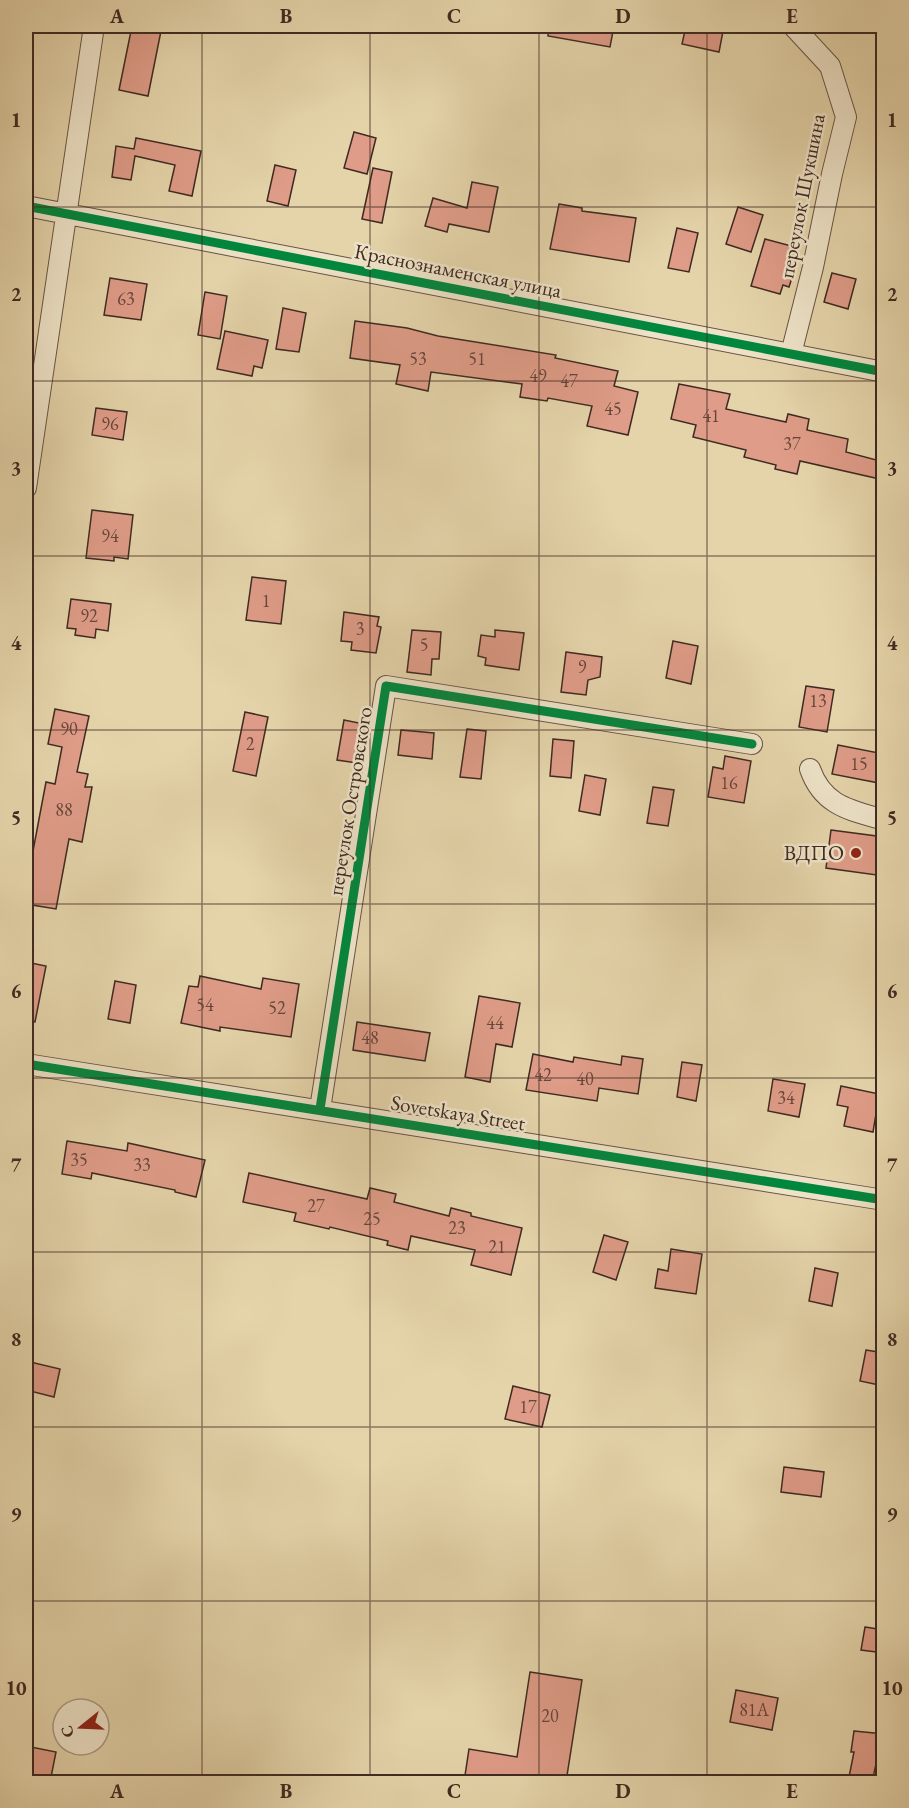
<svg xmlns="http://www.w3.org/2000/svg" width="909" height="1808" viewBox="0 0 909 1808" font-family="'EB Garamond',serif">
<rect width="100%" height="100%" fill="#e5d4aa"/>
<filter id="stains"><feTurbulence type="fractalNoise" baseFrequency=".00333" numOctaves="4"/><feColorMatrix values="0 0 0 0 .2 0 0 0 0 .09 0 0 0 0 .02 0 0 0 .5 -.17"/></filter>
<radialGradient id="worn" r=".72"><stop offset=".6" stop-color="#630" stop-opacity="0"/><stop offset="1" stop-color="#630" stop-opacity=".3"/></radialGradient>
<path fill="#df9c88" stroke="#3f2a22" stroke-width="1.5" d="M132,26H162L148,96L119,90Z
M549,26H614L610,47L548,36Z
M686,26H724L719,52L682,44Z
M354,132L376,138L367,174L344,168Z
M136,138L201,151L192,196L169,191L175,165L135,156L131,180L112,177L116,146L134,149Z
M275,165L296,170L288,206L267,201Z
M373,168L392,172L382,223L362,219Z
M472,182L498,187L489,232L449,224L447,232L425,226L433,198L467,208Z
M559,204L582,208V211L636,218L629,262L550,249Z
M738,207L763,215L751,252L726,244Z
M677,228L698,233L689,272L668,268Z
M765,239L795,247L792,257L798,259L789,287L783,285L780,294L751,286Z
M832,273L856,279L848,309L824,302Z
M110,278L147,284L141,320L104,315Z
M205,292L227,296L220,339L198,335Z
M283,308L306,313L299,352L276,349Z
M355,321L407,328L438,336L556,355L555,358L618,371L614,386L638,392L628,435L587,426L592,406L548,398L547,401L520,397L522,384L431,372L428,391L396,384L400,365L350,358Z
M225,331L268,340L262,368L254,366L252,376L217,369Z
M679,384L730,394L726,409L786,422L788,414L809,419L807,430L848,439L846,452L884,462V480L800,461L797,474L775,469L776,465L744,457L746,450L693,437L696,425L671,419Z
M96,408L127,412L123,440L92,435Z
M92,510L133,515L128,559L114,557V561L86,558Z
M252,577L286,581L281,624L246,620Z
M71,599L111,604L108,631L96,629L95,638L75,635L76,629L67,628Z
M344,612L379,617L377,626L381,627L376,653L351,650L352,642L341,641Z
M412,630L441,632L439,659H432L431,675L407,672Z
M495,630L524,633L519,670L485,665L486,658L478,656L481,635L495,637Z
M673,641L698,646L691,684L666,678Z
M566,652L602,657L600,677L588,680L586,695L561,692Z
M806,686L834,690L827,732L799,727Z
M55,709L89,716L77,772L88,774L85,787H92L82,842L69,839L56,909L26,904V888L46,782L55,784L62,747L48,744Z
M245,712L268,717L256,776L233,771Z
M344,720L364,724L357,763L337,760Z
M467,729L486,731L481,779L460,777Z
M401,730L434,733L432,759L398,755Z
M553,739L574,741L571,778L550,776Z
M838,745L884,754V784L832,774Z
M725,756L751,761L744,803L708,797L713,767L723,769Z
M585,775L606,779L600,815L579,811Z
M653,787L674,790L668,826L647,823Z
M831,830L884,837V876L826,868Z
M26,962L46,966L35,1022L26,1021Z
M200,976L261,989L263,978L299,984L291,1037L220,1027V1031L181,1023L189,986L198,987Z
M115,981L136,985L130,1023L108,1019Z
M479,996L520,1003L512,1047L496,1044L490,1082L465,1077Z
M357,1022L430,1033L425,1061L353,1050Z
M533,1054L573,1062L574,1057L621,1065L622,1056L643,1059L638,1094L599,1088L597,1101L526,1090Z
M682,1062L702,1065L696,1101L677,1097Z
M773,1079L805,1084L799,1117L768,1111Z
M841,1086L884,1095V1116L876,1114L873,1132L844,1126L848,1107L837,1105Z
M67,1141L127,1151L128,1143L205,1160L196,1197L175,1192V1190L92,1173L91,1179L62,1174Z
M249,1173L367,1199L370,1188L396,1194L394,1202L449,1216L451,1208L471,1213V1216L522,1228L511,1275L471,1265L475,1250L411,1236L408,1250L387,1245L388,1241L330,1227L329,1229L294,1221L296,1213L243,1202Z
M604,1235L628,1242L616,1280L593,1272Z
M671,1249L702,1254L696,1294L655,1288L658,1269L668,1271Z
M815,1268L838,1273L832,1306L809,1301Z
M866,1350L884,1353V1386L860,1381Z
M26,1361L60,1369L54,1397L26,1390Z
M513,1386L550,1395L542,1427L505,1419Z
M784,1467L824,1472L821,1497L781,1492Z
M865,1627L884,1630V1653L861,1650Z
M530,1672L582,1680L566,1782H464L469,1749L517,1757Z
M736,1690L778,1698L772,1730L730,1722Z
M854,1731L884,1734V1756L878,1755L872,1782H848L854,1752H851Z
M26,1746L56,1752L50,1782H26Z"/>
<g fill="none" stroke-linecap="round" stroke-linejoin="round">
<g stroke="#685444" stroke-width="22">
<path id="minor" d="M26,206L884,372
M791,354L813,267L832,174L846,117L830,66L793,26
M26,488L94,26
M810,769C823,806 850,810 884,820
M26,1064L884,1200
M320,1109L386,686L752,744"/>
</g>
<use href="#minor" stroke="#eee3c8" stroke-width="20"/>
<g stroke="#eee3c8" stroke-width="13">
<path id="cycleway" d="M26,206L884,372
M26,1064L884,1200
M320,1109L386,686L752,744"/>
</g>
<use href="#cycleway" stroke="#00873e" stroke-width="9"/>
</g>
<path fill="none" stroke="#3f2a22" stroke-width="1.5" stroke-opacity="0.55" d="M202,26V1782M370,26V1782M539,26V1782M707,26V1782M26,207H884M26,381H884M26,556H884M26,730H884M26,904H884M26,1078H884M26,1252H884M26,1427H884M26,1601H884"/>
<circle fill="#8f2418" stroke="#eee3c8" stroke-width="2" cx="856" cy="853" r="6"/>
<g text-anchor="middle" stroke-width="5" stroke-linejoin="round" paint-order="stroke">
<g font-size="18" fill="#67463c">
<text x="126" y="305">63</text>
<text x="418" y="365">53</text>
<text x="477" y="365">51</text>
<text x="538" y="382">49</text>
<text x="569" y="387">47</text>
<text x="613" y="415">45</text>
<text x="711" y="422">41</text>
<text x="110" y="430">96</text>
<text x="792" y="450">37</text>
<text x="110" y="542">94</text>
<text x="266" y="607">1</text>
<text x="89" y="622">92</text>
<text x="360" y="635">3</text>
<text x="424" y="651">5</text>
<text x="582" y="673">9</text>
<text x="818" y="707">13</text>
<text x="69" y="735">90</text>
<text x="250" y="750">2</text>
<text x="859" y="770">15</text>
<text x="729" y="789">16</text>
<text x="64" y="816">88</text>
<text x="205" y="1011">54</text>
<text x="277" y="1014">52</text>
<text x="495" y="1029">44</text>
<text x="370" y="1044">48</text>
<text x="543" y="1081">42</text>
<text x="585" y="1085">40</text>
<text x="786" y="1104">34</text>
<text x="79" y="1166">35</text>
<text x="142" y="1171">33</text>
<text x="316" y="1212">27</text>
<text x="372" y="1225">25</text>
<text x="457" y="1234">23</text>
<text x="497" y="1253">21</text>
<text x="528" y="1413">17</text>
<text x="754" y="1716">81А</text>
<text x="550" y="1722">20</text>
</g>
<g font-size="21" fill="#3f2a22" stroke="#eee3c8">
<text transform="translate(802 196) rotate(-79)" y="7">переулок Шукшина</text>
<text transform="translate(458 271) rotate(11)" y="7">Краснознаменская улица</text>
<text transform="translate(350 801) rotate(-81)" y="7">переулок Островского</text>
<text transform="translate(458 1113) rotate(9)" y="7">Sovetskaya Street</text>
</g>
<g font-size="21" fill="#3f2a22" stroke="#eee3c8" text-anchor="end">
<text x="844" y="860">ВДПО</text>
</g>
</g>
<rect width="909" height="1808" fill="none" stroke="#e5d4aa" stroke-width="66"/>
<g transform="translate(81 1727) rotate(252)"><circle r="28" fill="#eee3c8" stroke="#a89986" stroke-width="1.5"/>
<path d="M0-4.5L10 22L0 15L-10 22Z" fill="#8f2418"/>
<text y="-9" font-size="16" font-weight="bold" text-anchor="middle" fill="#3f2a22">С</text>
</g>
<rect x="33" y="33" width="843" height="1742" fill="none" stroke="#3f2a22" stroke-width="2"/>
<g font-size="20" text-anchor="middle" font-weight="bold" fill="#3f2a22">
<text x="117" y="23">A</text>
<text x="286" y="23">B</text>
<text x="454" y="23">C</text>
<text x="623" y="23">D</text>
<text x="792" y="23">E</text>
<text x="16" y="127">1</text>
<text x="892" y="127">1</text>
<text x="16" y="301">2</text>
<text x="892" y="301">2</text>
<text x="16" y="475">3</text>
<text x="892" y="475">3</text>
<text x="16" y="650">4</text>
<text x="892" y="650">4</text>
<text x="16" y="824">5</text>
<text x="892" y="824">5</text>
<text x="16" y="998">6</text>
<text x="892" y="998">6</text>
<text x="16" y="1172">7</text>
<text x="892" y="1172">7</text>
<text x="16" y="1346">8</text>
<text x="892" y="1346">8</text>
<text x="16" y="1521">9</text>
<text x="892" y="1521">9</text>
<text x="16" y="1695">10</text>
<text x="892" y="1695">10</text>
<text x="117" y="1798">A</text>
<text x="286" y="1798">B</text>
<text x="454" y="1798">C</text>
<text x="623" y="1798">D</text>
<text x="792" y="1798">E</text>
</g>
<rect width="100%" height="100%" filter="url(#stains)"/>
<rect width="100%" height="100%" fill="url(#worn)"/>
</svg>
